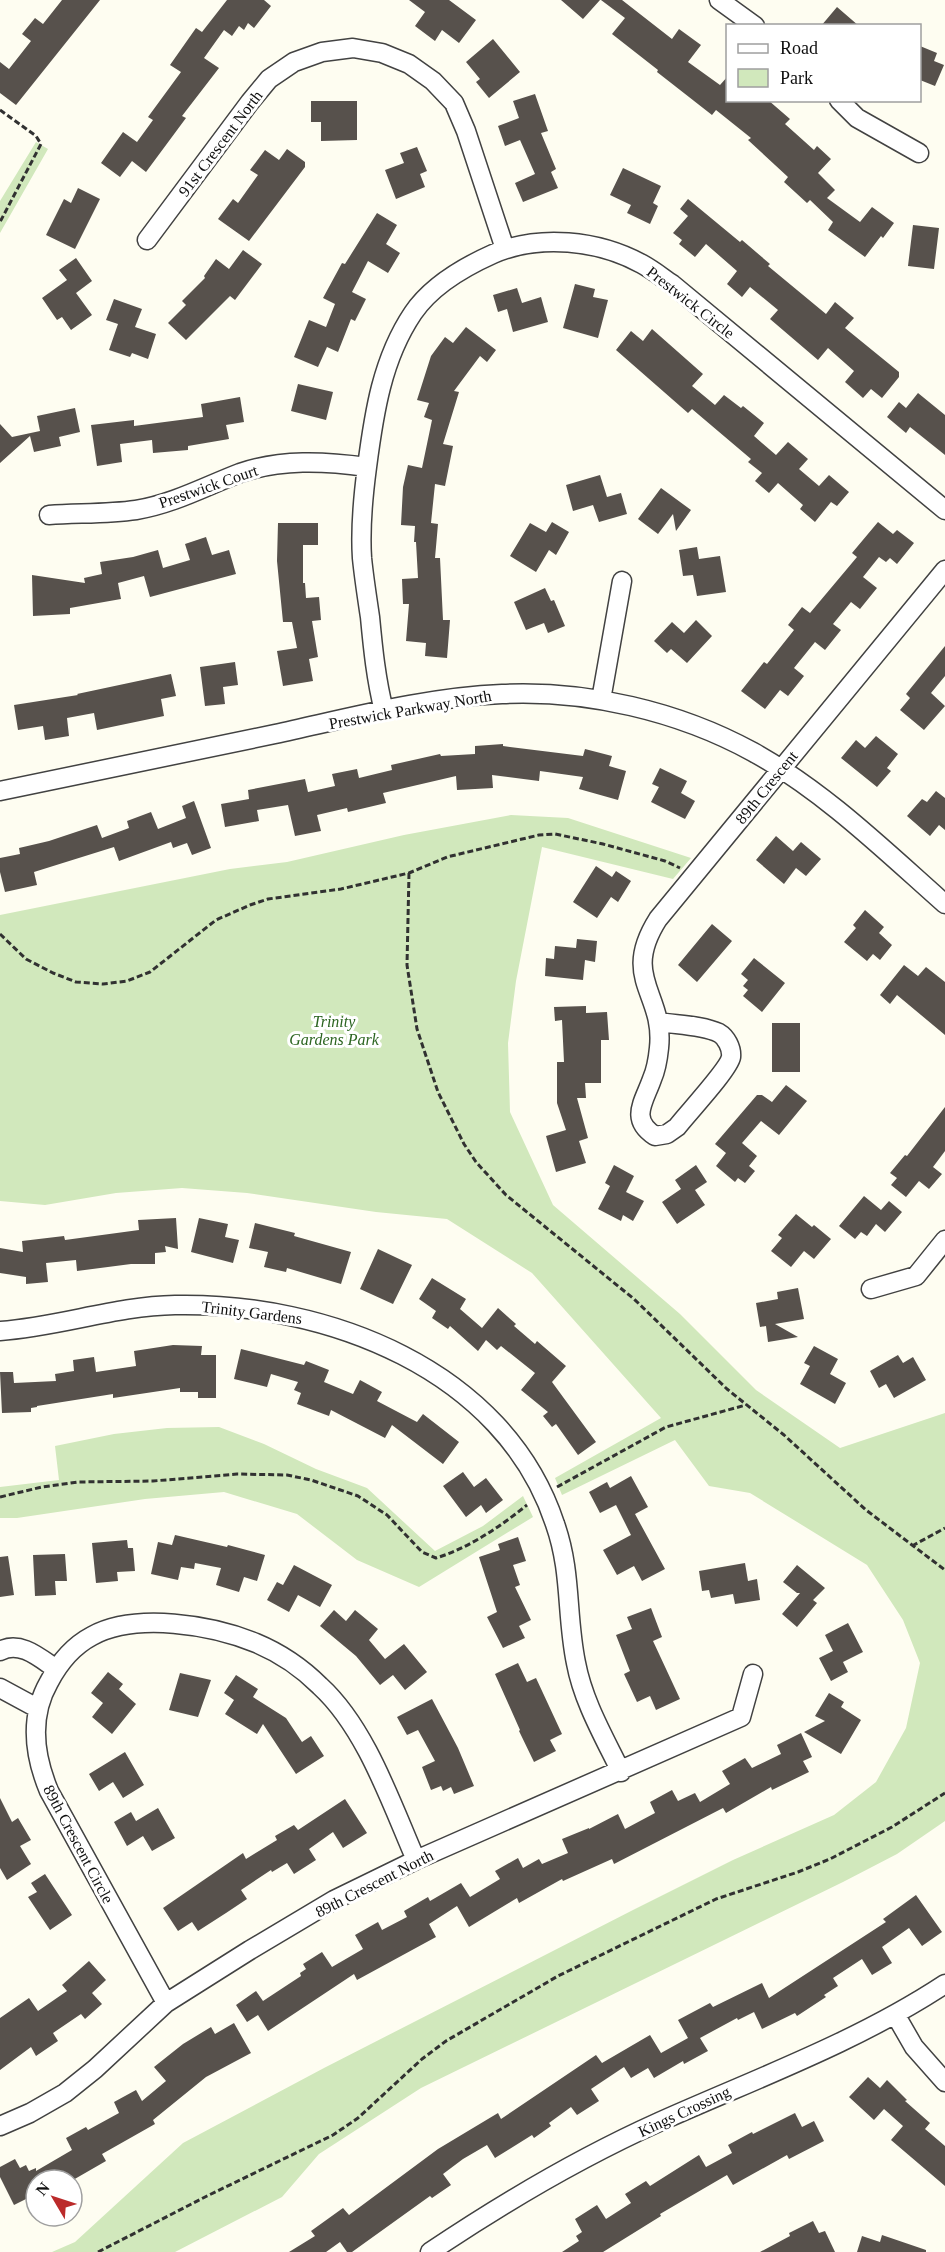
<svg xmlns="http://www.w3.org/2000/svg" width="945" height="2252" viewBox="0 0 945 2252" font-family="'Times New Roman',serif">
<rect width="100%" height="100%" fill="#fefdf1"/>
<path fill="#d1e8bc" d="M36,142L48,149L0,233V201Z
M511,815L568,818L691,858L673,879L542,847L516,981L508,1043L510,1112L553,1205L680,1314L756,1390L840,1448L945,1413V1821L897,1854L843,1882L421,2088L319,2154L282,2197L175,2252H52L75,2242L183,2143L324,2068L633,1910L733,1860L834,1815L876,1782L906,1728L920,1663L903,1620L867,1565L750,1493L709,1486L675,1440L562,1495L555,1478L661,1418L532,1273L447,1219L376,1212L247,1193L182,1188L116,1193L45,1205L0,1201V915L230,869L287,862L404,835Z
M219,1427L264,1444L316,1469L367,1488L435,1551L483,1526L523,1496L533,1517L419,1587L357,1560L297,1514L224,1492L145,1499L17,1518H0V1487L59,1480L55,1446L114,1434L167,1428Z"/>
<path fill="#57514c" d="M62,0H100L16,105L0,93V62L9,69L31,41L22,34L35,18L43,24Z
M227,0H264L271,6L254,28L248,23L244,30L239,26L232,36L224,30L204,58L219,68L182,116L186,118L146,172L132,161L120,177L101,163L123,132L137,142L153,120L148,117L181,72L170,65L196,28L202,32Z
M409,0H449L476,20L459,43L442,30L435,41L415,26L425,12Z
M561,0H600L583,19Z
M601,0H622L672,39L679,29L701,45L688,62L720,85L728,76V100H768L790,119L785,124L814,150L817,146L831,159L818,173L835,190L827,198L860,222L872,207L894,223L883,238L881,236L865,257L828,230L833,222L810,200L807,203L784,182L788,177L748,140L751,138L716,110L712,115L657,72L658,70L612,34L625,18Z
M837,7L859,26H821Z
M493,39L520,72L489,98L476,82L480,79L466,62Z
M920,46L937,53L934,61L944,65L935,86L920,80Z
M535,94L548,131L541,133L556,169L551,172L558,188L523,202L515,183L535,174L520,140L505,146L498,126L519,118L513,101Z
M311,101H357V140L321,141V122H311Z
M417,147L427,171L420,174L425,187L396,199L385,170L404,163L400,153Z
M287,149L305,162V167L249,241L218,219L233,199L238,203L258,175L250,170L265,150L279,160Z
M623,168L661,186L653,203L658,206L650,224L627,213L631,205L610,195Z
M78,188L100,199L75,249L46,235L64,199L71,203Z
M688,199L740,242L742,240L770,264L768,266L826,314L835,302L854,318L845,328L899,372V377L882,398L871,389L863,398L845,382L854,371L828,348L818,360L770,319L778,310L750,287L742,297L727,284L737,271L706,244L695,257L679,244L682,240L673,233L688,216L680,209Z
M377,213L397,225L386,244L400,253L388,273L368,261L352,292L366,299L355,321L351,319L338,352L327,347L318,367L294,357L309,320L326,327L335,304L323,298L342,263L345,264Z
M913,225L939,228L934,269L908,266Z
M243,250L262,264L235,300L230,296L186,340L168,323L186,305L182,301L205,278L204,276L216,259L229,269Z
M76,258L92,281L76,293L92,315L71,330L62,317L57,320L42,298L67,280L59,270Z
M575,284L595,289L593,297L608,300L598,338L563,328Z
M517,288L522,303L541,297L548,322L513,332L507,309L498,312L493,295Z
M114,299L142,309L135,327L156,334L148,359L132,353L130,357L109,350L118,324L106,320Z
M466,327L496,350L487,362L480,356L454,391L459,392L443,444L453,446L445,486L435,484L431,523L438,524L435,558H440L443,620H450L447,658L425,656L426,643L406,641L409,604H403L402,579L418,578L416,542H414L415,526L401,525L403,487L408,465L422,468L432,420L424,417L429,403L417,400L431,356L445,337L453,343Z
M652,329L703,374L692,386L715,405L724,395L741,408L743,406L764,423L754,436L776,455L788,442L808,459L799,469L819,486L829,475L849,492L837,506L831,502L815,522L800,509L803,505L778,483L769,493L755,481L762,473L748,462L751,459L692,409L688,413L616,350L631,331L643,341Z
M298,384L333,392L326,420L291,411Z
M918,393L945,415V455L910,427L906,433L887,417L899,402L906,408Z
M240,397L244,422L226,425L229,439L188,446V450L153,453L152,440L120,444L122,462L97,466L91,425L134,420V426L203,417L201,404Z
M75,408L80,432L59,437L61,446L34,452L30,436L0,463V424L12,437L40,431L37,416Z
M600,475L607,497L621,493L627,514L599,522L593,505L573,511L566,485Z
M661,488L691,510L676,531L673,514L658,534L638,519Z
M552,522L569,532L556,555L549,550L536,572L510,556L530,523L546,532Z
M878,522L893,534L897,530L914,543L897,564L890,558L886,562L879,557L863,577L877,588L860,609L851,602L833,624L841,630L825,650L815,642L794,668L804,676L788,696L780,690L765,709L741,691L764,662L767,664L794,630L788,625L802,607L810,613L857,557L852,553Z
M278,523H318V545H303V583H305L306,598L319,597L321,620L312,621L318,657L309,659L313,681L283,686L277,651L297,648L292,622H283L277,561Z
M206,537L212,555L229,550L236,574L150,597L144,576L118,583L121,599L70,608V614L33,616L32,575L85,583L84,578L102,574L100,562L133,557L158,550L163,568L190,560L185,544Z
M697,547L699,559L720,556L726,592L697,596L693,575L683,576L679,550Z
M545,588L551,601L554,600L565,626L548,633L544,623L526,630L514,602Z
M696,620L712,636L687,663L671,649L667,653L654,641L672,622L684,633Z
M945,646V676L931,693L945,706L924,730L900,710L910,698L906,694Z
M235,662L238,685L223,687L225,704L205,706L200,667Z
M171,674L176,696L161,699L164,716L97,730L94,713L67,718L69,736L45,740L43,726L18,730L14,705L78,695L77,694Z
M876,736L898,754L887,768L891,771L877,787L841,758L856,740L865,748Z
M503,744V746L583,756L585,749L612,756L609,766L626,771L618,800L579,789L583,777L540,771L539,781L492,775L493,788L457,790L456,776L383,793L386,803L348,812L347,808L317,815L321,831L295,836L288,805L257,810L259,821L225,827L221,804L249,799L248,790L305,779L308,792L335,786L332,774L357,769L359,778L392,770L391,765L440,754L441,756L475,754V746Z
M660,768L687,781L681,793L695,801L685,819L651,802L659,787L652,784Z
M936,791L945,798V830L939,825L930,836L907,816L922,799L927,802Z
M194,801L211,848L192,855L187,843L173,848L171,842L119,861L114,847L34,872L37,885L5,892L0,872V858L20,854L19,848L49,841L97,825L102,838L129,828L127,821L151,812L158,829L186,818L182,806Z
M776,836L793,851L801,842L821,859L806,876L796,868L784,884L756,860Z
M596,866L612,877L616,871L631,881L618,902L611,897L597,918L573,902Z
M865,910L884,927L879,933L892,945L880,960L873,954L867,961L844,942L856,928L853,925Z
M712,924L732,941L697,982L678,965Z
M577,939L597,941L595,962L585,960L583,980L545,976L546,958L554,959L555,946L576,948Z
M754,958L785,983L762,1012L743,996L748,990L743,986L748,980L741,974Z
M904,965L918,976L926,967L945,982V1035L897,995L890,1004L880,995Z
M586,1006V1013L607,1012L609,1040H601V1083H585L586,1098H577L588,1138L579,1141L586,1163L556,1172L546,1136L566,1130L557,1103V1062H564L562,1020L555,1021L554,1007Z
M772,1023H800V1072H772Z
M786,1085L807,1101L779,1135L761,1121L742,1143L757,1156L749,1166L755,1171L745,1183L738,1178L735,1182L716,1166L726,1153L715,1144L757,1095H762L772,1102Z
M945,1107V1151L933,1167L942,1174L929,1189L919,1181L906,1197L891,1185L897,1178L890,1173L905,1155L907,1156Z
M614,1165L634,1176L626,1192L644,1201L633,1221L623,1215L621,1221L598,1209L610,1186L605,1183Z
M696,1165L707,1182L695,1190L705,1205L677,1224L662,1202L681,1189L675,1180Z
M864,1196L881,1210L889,1201L902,1212L885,1232L876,1224L867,1236L861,1232L855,1239L839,1226Z
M796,1214L812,1227L814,1225L831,1239L814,1259L804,1251L791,1267L771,1251L782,1238L778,1235Z
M176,1218L178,1249L165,1246L166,1252L155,1253V1264H131L77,1271L76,1260L46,1263L48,1282L26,1284V1277L0,1273V1248L23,1252L22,1241L64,1236L65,1240L139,1230L138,1220Z
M199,1218L228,1224L225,1237L239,1240L233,1263L191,1252Z
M255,1223L295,1233L294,1236L351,1252L341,1284L287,1268L286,1272L264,1267L268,1252L249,1248Z
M378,1249L412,1265L393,1304L360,1289Z
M432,1278L466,1299L460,1309L482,1328L498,1308L516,1324L514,1326L535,1344L537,1341L566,1366L552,1382L596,1442L578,1455L556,1424L552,1427L543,1416L548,1412L521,1390L535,1373L501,1346L497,1350L486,1340L478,1351L450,1326L448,1329L432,1318L436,1311L419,1299Z
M798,1288L804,1319L775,1324L798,1337L768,1342L766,1326L760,1327L756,1303L778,1299L777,1292Z
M173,1345L202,1346L201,1355H216V1398H198V1392H180V1388L113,1398V1394L37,1406V1407L31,1408V1412L2,1413L0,1372H13L14,1383L56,1381L55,1374L74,1371L73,1360L94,1357L96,1372L136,1366L134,1351Z
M814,1346L838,1359L830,1374L846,1383L835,1404L800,1384L810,1366L804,1363Z
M241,1349L304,1365L306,1361L329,1370L324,1382L353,1394L360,1380L382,1392L377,1401L417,1422L423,1414L459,1442L443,1464L392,1425L385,1438L331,1410L329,1416L297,1404L301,1393L294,1390L298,1382L271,1374L267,1387L234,1379Z
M898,1355L903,1363L913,1357L926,1380L894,1398L886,1384L879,1388L870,1371Z
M463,1472L474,1487L486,1478L503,1500L486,1513L481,1505L466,1517L443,1486Z
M631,1476L648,1507L635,1514L665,1569L642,1581L634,1566L617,1575L603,1550L631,1535L616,1505L600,1513L589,1492L607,1482L610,1488Z
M175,1535L227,1547L228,1545L265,1555L257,1581L244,1577L239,1592L216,1585L221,1568L195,1563L194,1569L181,1567L178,1580L151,1574L158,1542L172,1545Z
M518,1537L526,1561L513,1565L520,1585L515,1587L531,1620L519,1626L525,1638L503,1648L487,1617L497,1612L479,1557L500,1550L498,1544Z
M127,1540L128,1548H133L135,1571L117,1572L118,1581L96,1583L92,1543Z
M65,1554L67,1581H55L56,1595L35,1596L33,1555Z
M8,1556L14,1595L0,1597V1557Z
M745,1563L748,1581L757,1579L760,1600L735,1604L733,1594L711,1598L709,1590L702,1591L699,1571Z
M294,1565L332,1585L320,1607L298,1595L289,1612L267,1600L277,1582L283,1585Z
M797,1565L825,1588L813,1600L817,1603L797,1627L782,1614L800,1593H797L783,1582Z
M651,1608L662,1637L653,1641L680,1699L656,1710L650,1696L637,1702L624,1674L630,1671L616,1635L632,1629L627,1617Z
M334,1610L346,1621L355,1610L378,1629L369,1640L385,1659L404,1644L427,1672L405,1690L393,1675L380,1685L356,1656L320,1626Z
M848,1623L863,1652L843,1662L848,1672L831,1681L819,1658L833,1651L825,1635Z
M518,1663L527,1682L536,1678L562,1734L550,1740L556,1751L534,1762L519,1731L520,1730L495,1674Z
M108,1672L123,1684L119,1689L136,1704L112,1734L92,1717L103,1703L91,1693Z
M180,1673L211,1680L198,1717L169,1710Z
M236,1675L258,1689L253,1697L286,1718L302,1742L311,1736L324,1756L296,1774L263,1724L257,1734L225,1714L234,1700L224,1693Z
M829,1693L844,1702L841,1707L861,1720L841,1754L804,1732L825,1721L815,1716Z
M432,1699L458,1748L474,1786L454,1794L451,1787L443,1791L441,1786L431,1790L422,1767L435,1761L418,1730L407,1735L397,1717Z
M801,1733L812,1757L803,1761L809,1772L772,1790L771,1787L726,1813L723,1808L614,1864L612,1859L563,1881L562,1879L519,1903L517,1898L469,1927L457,1906L429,1924L436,1937L357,1980L354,1974L268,2031L258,2015L247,2022L236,2005L256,1991L263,2001L301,1976L300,1973L306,1969L303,1964L322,1952L332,1967L363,1949L355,1935L378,1922L382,1930L407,1917L404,1911L428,1897L430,1901L461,1883L470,1897L500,1879L495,1871L518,1858L523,1868L539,1859L542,1864L568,1853L562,1839L589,1828V1829L618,1814L625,1829L655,1813L650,1802L672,1790L678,1801L695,1793L700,1802L730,1784L722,1771L745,1758L752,1768L781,1754L777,1745Z
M125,1752L144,1785L123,1798L113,1782L99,1791L89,1774Z
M0,1798L12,1822L18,1818L31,1840L20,1846L31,1864L7,1880L0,1868Z
M345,1799L367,1833L343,1848L333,1832L309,1849L316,1860L294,1874L287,1863L272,1872L271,1870L241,1890L247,1899L226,1913L198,1931L192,1922L178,1931L163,1908L243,1853L246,1859L277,1840L275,1836L294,1825L298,1830Z
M158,1808L175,1838L152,1851L143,1836L127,1846L114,1822L131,1812L136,1821Z
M45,1874L72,1915L50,1930L28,1897L37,1892L31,1883Z
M916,1895L942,1932L922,1946L909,1928L882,1947L892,1963L872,1975L862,1959L833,1978L838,1986L824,1995L826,1997L797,2016L795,2013L762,2029L754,2012L738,2020L737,2018L700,2038L708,2051L684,2064L683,2061L654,2078L648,2068L631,2078L624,2067L591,2089L599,2101L577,2115L571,2107L549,2123L551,2126L534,2138L532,2135L495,2158L487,2145L463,2159L443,2174L451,2185L432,2198L430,2196L352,2252H347L340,2242L326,2252H289L315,2236L311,2231L343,2208L349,2215L438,2149L498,2113L501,2119L596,2055L602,2063L650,2035L661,2053L688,2038L678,2020L710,2003L713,2007L762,1983L769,1998L886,1922L883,1919Z
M89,1961L106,1980L92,1993L102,2004L85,2019L81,2014L53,2033L58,2041L36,2056L31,2047L0,2070V2018L29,1998L38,2011L67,1991L62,1985Z
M234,2023L251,2053L206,2077L153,2120L155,2124L102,2154L106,2161L73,2180H36V2194L14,2205L0,2177V2167L15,2159L20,2168L26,2165L29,2171L36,2168V2171L72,2150L66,2138L86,2127L88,2130L119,2113L114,2102L136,2090L142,2101L166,2081L154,2067L183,2044L211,2027L215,2034Z
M868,2077L880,2088L887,2080L907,2100L905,2101L930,2123L925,2129L945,2146V2186L891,2140L903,2126L884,2109L874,2120L849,2097Z
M795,2113L802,2127L814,2121L824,2141L789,2159L787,2155L733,2185L727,2175L660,2214L661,2216L603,2252H562L579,2241L576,2236L582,2232L575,2219L597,2205L606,2219L631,2203L625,2194L646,2181L650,2186L699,2155L706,2167L732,2153L728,2145L752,2132L753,2134Z
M813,2221L819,2233L825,2231L835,2252H760L790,2236L789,2233Z
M882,2235L926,2250V2252H857L862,2236L880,2242Z"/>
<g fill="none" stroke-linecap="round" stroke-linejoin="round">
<g stroke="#424242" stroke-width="21">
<path id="minor" d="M719,0L755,26
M839,100L857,118L919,153
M147,240L250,102L269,79L294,62L322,52L353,48L382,53L409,64L433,81L454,103L466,131L505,249
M49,515C78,513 108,514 136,510C173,504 206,486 240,473C281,459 324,461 367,467
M601,700L622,581
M384,711C376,679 373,649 370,617C367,597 364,578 362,558C360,528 363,497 367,467C374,413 382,359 413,313C432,285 464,267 493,254C539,234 598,240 642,264C653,270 663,278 672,284L945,510
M0,791C92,772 184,753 275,734C349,718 426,697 502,694C587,690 678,711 753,752C825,792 884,850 945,904
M659,1022C678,1025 702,1025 719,1033C726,1037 732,1048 731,1057C729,1069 687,1114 677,1127L667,1134L655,1136C629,1119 644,1102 652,1079C656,1070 658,1058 659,1048C665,993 620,979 658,919L945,570
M871,1289L916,1276L945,1240
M0,1331C59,1327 116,1306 175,1305C326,1302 504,1369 555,1524C572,1572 566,1615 576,1663C583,1701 604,1737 621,1772
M0,1651C20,1640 40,1658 56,1669
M0,1688L37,1708
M166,2003L49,1791C34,1755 29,1717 49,1682C59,1663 73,1646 92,1636C136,1612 212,1625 256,1643C280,1653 302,1668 320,1686C366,1728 391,1803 416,1860
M895,2014L914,2047L945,2082
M0,2126L30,2113L65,2093L95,2069L166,2003L250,1950L334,1900L416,1860L741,1717L753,1674
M430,2252C503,2203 579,2158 659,2122C755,2079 857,2042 945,1984"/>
</g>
<path stroke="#313131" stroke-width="3" stroke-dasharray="6 3" stroke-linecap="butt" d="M0,110L36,136L41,144L0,222
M409,873L407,965L417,1029L438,1092L464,1144L476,1162L506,1195L634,1299L727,1389L784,1435L866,1510L945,1570
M0,934L26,959L53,973L76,982L103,984L127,981L150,972L216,920L250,905L268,899L341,889L409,873L447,857L539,835L555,834L603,844L665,861L680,868
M557,1487L666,1427L746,1405
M0,1497L42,1487L78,1482L153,1481L237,1474L287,1475L311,1480L358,1496L387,1515L422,1552L436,1558C469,1548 501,1526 527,1505
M912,1546L945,1528
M98,2252L207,2196L333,2135L358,2118L422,2059L446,2041L558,1976L716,1899L798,1872L830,1859L892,1827L945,1793"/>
<use href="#minor" stroke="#fff" stroke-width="18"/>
</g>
<g text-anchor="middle" stroke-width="6" stroke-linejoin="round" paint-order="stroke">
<g font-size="16" fill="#0f0f0f" stroke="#fff">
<text transform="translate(220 143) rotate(-53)" y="6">91st Crescent North</text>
<text transform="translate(691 302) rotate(38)" y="6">Prestwick Circle</text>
<text transform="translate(208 486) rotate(-19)" y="6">Prestwick Court</text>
<text transform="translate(410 709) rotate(-10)" y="6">Prestwick Parkway North</text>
<text transform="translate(766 787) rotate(-51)" y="6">89th Crescent</text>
<text transform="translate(252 1312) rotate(7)" y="6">Trinity Gardens</text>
<text transform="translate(79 1844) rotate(62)" y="6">89th Crescent Circle</text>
<text transform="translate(374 1883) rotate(-27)" y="6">89th Crescent North</text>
<text transform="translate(684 2111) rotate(-25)" y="6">Kings Crossing</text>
</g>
<g font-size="16" font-style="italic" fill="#2c6521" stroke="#fff">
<text x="334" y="1027">Trinity<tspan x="334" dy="18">Gardens Park</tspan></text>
</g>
</g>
<rect x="726" y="24" width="195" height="78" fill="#ffffff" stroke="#9f9f9f" stroke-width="1.5"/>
<rect x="738" y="44" width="30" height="9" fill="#ffffff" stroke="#9f9f9f" stroke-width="1.5"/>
<text x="780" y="54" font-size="18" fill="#0f0f0f">Road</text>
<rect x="738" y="69" width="30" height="18" fill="#d1e8bc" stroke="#9f9f9f" stroke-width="1.5"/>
<text x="780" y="84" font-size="18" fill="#0f0f0f">Park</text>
<g transform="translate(54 2198) rotate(309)"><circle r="28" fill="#ffffff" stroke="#9f9f9f" stroke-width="1.5"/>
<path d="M0-4.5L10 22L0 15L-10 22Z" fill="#bb2b2b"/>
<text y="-9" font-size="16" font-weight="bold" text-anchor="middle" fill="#0f0f0f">N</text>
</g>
</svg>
